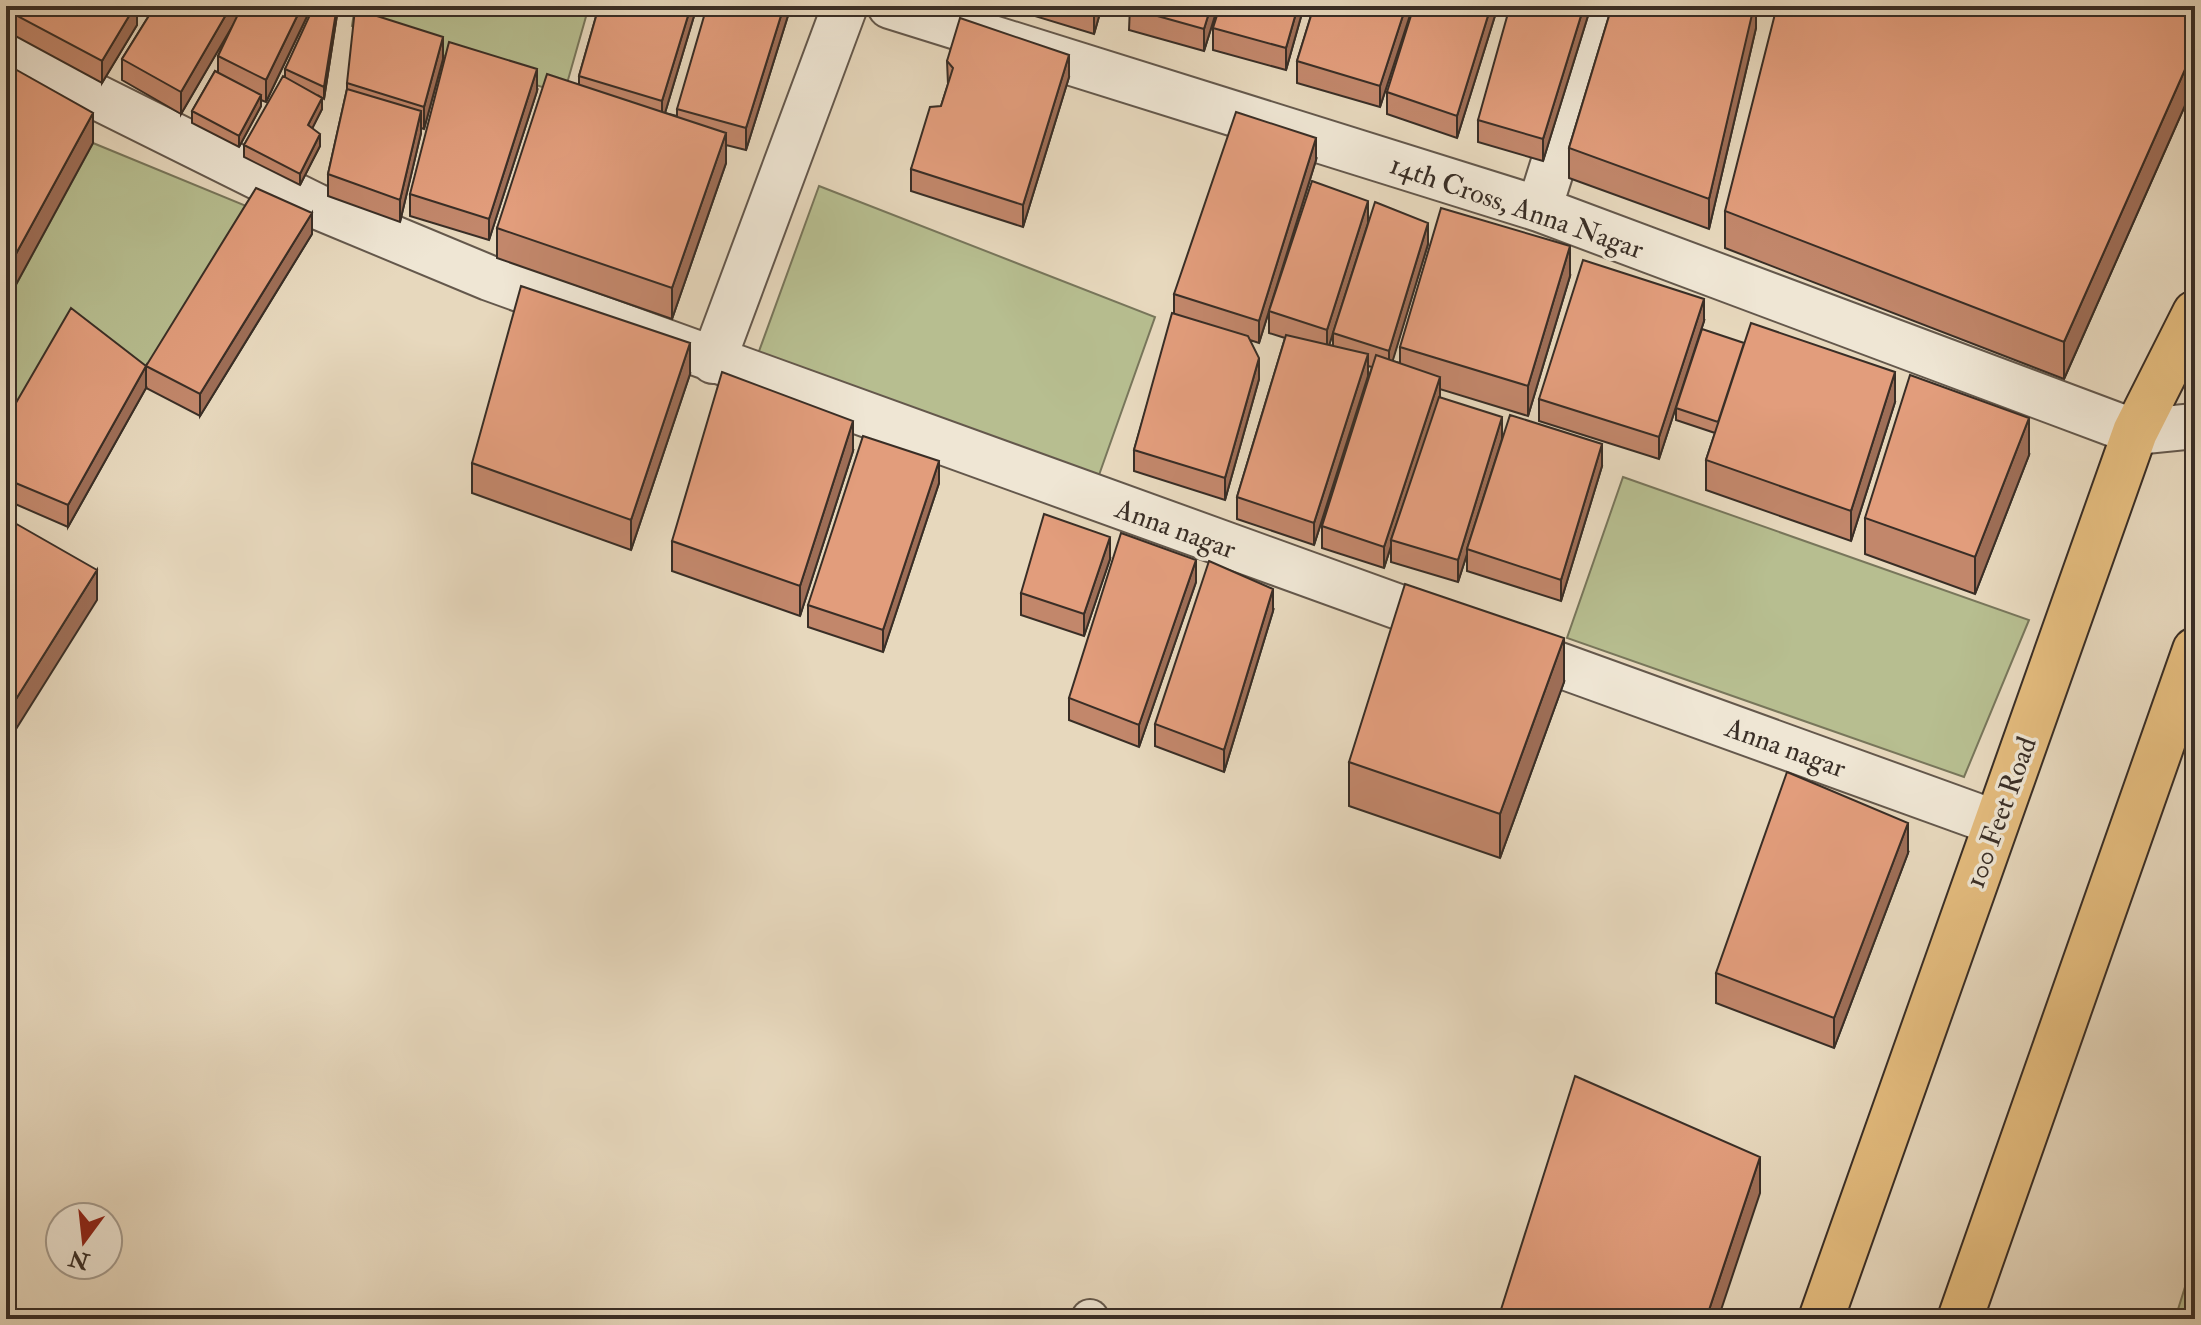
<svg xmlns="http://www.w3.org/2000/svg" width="2201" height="1325" viewBox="0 0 2201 1325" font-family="'IM FELL Double Pica',serif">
<rect width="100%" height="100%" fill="#e7d8bd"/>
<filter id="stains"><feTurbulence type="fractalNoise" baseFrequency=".0025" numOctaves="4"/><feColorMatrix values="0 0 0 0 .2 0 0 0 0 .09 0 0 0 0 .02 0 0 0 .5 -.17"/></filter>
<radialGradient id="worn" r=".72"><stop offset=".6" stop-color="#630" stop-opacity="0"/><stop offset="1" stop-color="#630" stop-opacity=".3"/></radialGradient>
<path fill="#b7be90" stroke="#78765b" stroke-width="2" d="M355,6H589L564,94L352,26Z
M93,143L256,210L146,388L6,441V303Z
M819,186L1155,317L1099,475L758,354Z
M1623,477L2029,620L1964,777L1567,638Z
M2195,1255V1319H2175Z"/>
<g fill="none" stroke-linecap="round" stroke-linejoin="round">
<g stroke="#64584c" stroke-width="40">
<path id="lane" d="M1090,1319V1318"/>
</g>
<g stroke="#64584c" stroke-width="48">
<path id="street" d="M890,6L1539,209L2135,432L2195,426
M6,52L316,206L489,278L1996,823
M1539,209L1603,6
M713,361L845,6"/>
</g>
<g stroke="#392e26" stroke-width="48">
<path id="highway" d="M1821,1319L2135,432L2195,313
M1960,1319L2195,650"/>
</g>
<use href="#lane" stroke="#efe6d4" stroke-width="36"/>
<use href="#street" stroke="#efe6d4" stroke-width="44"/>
<use href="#highway" stroke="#e4bc7e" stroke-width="44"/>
</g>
<path fill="#c2876b" stroke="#392e26" stroke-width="2" fill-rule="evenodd" d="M6,6H144L137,17V25L102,83L6,31Z
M155,6H312L266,102L261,100V106L239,147L192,123V111L215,71L218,73V56L231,28L181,114L122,80V59Z
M599,6H697L665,113L677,116V109L791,6L746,150L726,145V163L672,319L497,258V228L579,85V76Z
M1002,6H1102L1094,34Z
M1130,6H1218L1204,51L1129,30Z
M1220,6H1304L1286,70L1213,50V28Z
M1314,6H1413L1380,107L1297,83V61Z
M1498,6L1457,138L1387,114V92Z
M1591,6L1543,161L1478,142V120Z
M1612,6H1756V28L1709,229L1569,178V148Z
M2195,6V83L2064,379L1725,248V211Z
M337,15L324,99L319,96L322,109L312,128L320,146L300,185L244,157V145L285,77V69Z
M443,59L424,129L421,128V133L400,222L328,196V174L347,89V83Z
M947,61L1069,77L1023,227L911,191V169L941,106L948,84Z
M537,91L489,240L410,216V194Z
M1316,160L1259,343L1250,340L1259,379L1225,500L1134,471V450L1174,313V294Z
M1368,222L1428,244L1392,361L1400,363V347L1570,276L1528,416L1440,389V397L1502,438L1602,466L1561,601L1467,571V554L1458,582L1391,562V546L1384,568L1322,548V526L1372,367L1368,366V376L1314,545L1237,519V497L1285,338L1269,333V311ZM1333,333V346L1329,345Z
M312,234L200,416L146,388V366Z
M1704,321L1659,459L1539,421V399Z
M690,374L631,550L472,493V463Z
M146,388L68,527L6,500V420Z
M1895,402L1851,541L1706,490V460L1715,433L1676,420V408Z
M853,451L800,616L672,571V541Z
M2029,455L1975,594L1865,554V518Z
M939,483L883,652L808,627V605Z
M1110,559L1084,636L1021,615V593Z
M1196,582L1139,747L1069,720V698Z
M1273,611L1224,772L1155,746V724Z
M1564,682L1500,858L1349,806V762Z
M1908,853L1834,1048L1716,1003V973Z"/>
<path fill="#9e6e57" stroke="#392e26" stroke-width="2" d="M135,6H144L137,17V25L102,83V61Z
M231,6H243V8L181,114V92Z
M302,6H312L266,102V80Z
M337,6V15L324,99V87Z
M691,6H697L662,123V101Z
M784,6H791L746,150V128Z
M1094,6H1102L1094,34Z
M1211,6H1218L1204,51V29Z
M1298,6H1304L1286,70V48Z
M1406,6H1413L1380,107V86Z
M1491,6H1498L1457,138V116Z
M1584,6H1591L1543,161V139Z
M1753,6H1756V28L1709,229V199Z
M443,37V59L424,129V107Z
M2195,47V83L2064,379V342Z
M1069,55V77L1023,227V205Z
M537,69V91L489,240V219Z
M261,95V106L239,147V136Z
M322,98V109L308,137V125Z
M421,111V133L400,222V200Z
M93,113V143L6,303V272Z
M726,133V163L672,319V288Z
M320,134V146L300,185V174Z
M1316,138V160L1259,343V321Z
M1368,201V223L1327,352V330Z
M312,213V234L200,416V394Z
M1428,223V244L1389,373V351Z
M1570,246V276L1528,416V386Z
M1704,299V321L1659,459V437Z
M690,343V374L631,550V520Z
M1368,354V376L1314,545V523Z
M1259,358V379L1225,500V478Z
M146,366V388L68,527V505Z
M1895,372V402L1851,541V511Z
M1440,377V399L1391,540V546L1384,568V547Z
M1502,417V439L1467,549V554L1458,582V560Z
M2029,418V455L1975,594V557Z
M853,421V451L800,616V586Z
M1602,444V466L1561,601V580Z
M939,461V483L883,652V630Z
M1110,537V559L1084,636V614Z
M1196,560V582L1139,747V725Z
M97,570V600L6,745V715Z
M1273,589V611L1224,772V750Z
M1564,638V682L1500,858V814Z
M1908,823V853L1834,1048V1018Z
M1760,1157V1193L1718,1319H1706Z"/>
<path fill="#e29d7c" stroke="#392e26" stroke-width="2" d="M6,6H135L102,61L6,10Z
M155,6H231L181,92L122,59Z
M242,6H302L266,80L218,56Z
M314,6H337L324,87L285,69Z
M599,6H691L662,101L579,76Z
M707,6H784L746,128L677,109Z
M1130,6H1211L1204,29L1129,8Z
M1220,6H1298L1286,48L1213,28Z
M1314,6H1406L1380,86L1297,61Z
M1414,6H1491L1457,116L1387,92Z
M1510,6H1584L1543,139L1478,120Z
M1612,6H1754L1709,199L1569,148Z
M1777,6H2195V47L2064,342L1725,211Z
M355,9L443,37L424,107L347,83Z
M960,18L1069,55L1023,205L911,169L930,107L941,106L953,68L947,61Z
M449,42L537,69L489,219L410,194Z
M6,64L93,113L6,272Z
M215,71L261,95L239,136L192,111Z
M547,74L726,133L672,288L497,228Z
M283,76L322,98L308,125L320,134L300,174L244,145Z
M347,89L421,111L400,200L328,174Z
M1236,112L1316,138L1259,321L1174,294Z
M1312,181L1368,201L1327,330L1269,311Z
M256,188L312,213L200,394L146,366Z
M1375,202L1428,223L1389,351L1333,333Z
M1441,208L1570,246L1528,386L1400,347Z
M1583,260L1704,299L1659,437L1539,399Z
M521,286L690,343L631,520L472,463Z
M71,308L146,366L68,505L6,479V420Z
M1172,313L1248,336L1259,358L1225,478L1134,450Z
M1751,323L1895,372L1851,511L1706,460Z
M1702,329L1744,343L1718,422L1676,408Z
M1286,335L1368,354L1314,523L1237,497Z
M1376,355L1440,377L1384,547L1322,526Z
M722,372L853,421L800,586L672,541Z
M1910,375L2029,418L1975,557L1865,518Z
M1439,397L1502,417L1458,560L1391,540Z
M1510,415L1602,444L1561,580L1467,549Z
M863,436L939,461L883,630L808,605Z
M1044,514L1110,537L1084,614L1021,593Z
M6,518L97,570L6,715Z
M1121,533L1196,560L1139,725L1069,698Z
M1209,561L1273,589L1224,750L1155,724Z
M1405,584L1564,638L1500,814L1349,762Z
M1787,772L1908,823L1834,1018L1716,973Z
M1575,1076L1760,1157L1706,1319H1498Z"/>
<g text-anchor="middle" stroke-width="7" stroke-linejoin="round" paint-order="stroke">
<g font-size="28" fill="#392e26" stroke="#efe6d4">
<text transform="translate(1517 206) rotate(19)" y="10">14th Cross, Anna Nagar</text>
<text transform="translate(1176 528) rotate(20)" y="10">Anna nagar</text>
<text transform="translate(1786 747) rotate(20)" y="10">Anna nagar</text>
<text transform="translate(2000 812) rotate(-70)" y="10">100 Feet Road</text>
</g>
</g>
<rect width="2201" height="1325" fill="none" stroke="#e7d8bd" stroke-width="32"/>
<rect x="8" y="8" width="2185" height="1309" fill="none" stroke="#392e26" stroke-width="4"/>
<rect x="16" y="16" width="2169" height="1293" fill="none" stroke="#392e26" stroke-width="2"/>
<g transform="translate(84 1241) rotate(195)"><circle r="38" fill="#efe6d4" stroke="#a69c8e" stroke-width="2"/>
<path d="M0-6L14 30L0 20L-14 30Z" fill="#8f2418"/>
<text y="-12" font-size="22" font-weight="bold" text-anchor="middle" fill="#392e26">N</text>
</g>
<rect width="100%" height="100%" filter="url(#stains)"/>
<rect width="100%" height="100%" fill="url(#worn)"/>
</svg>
